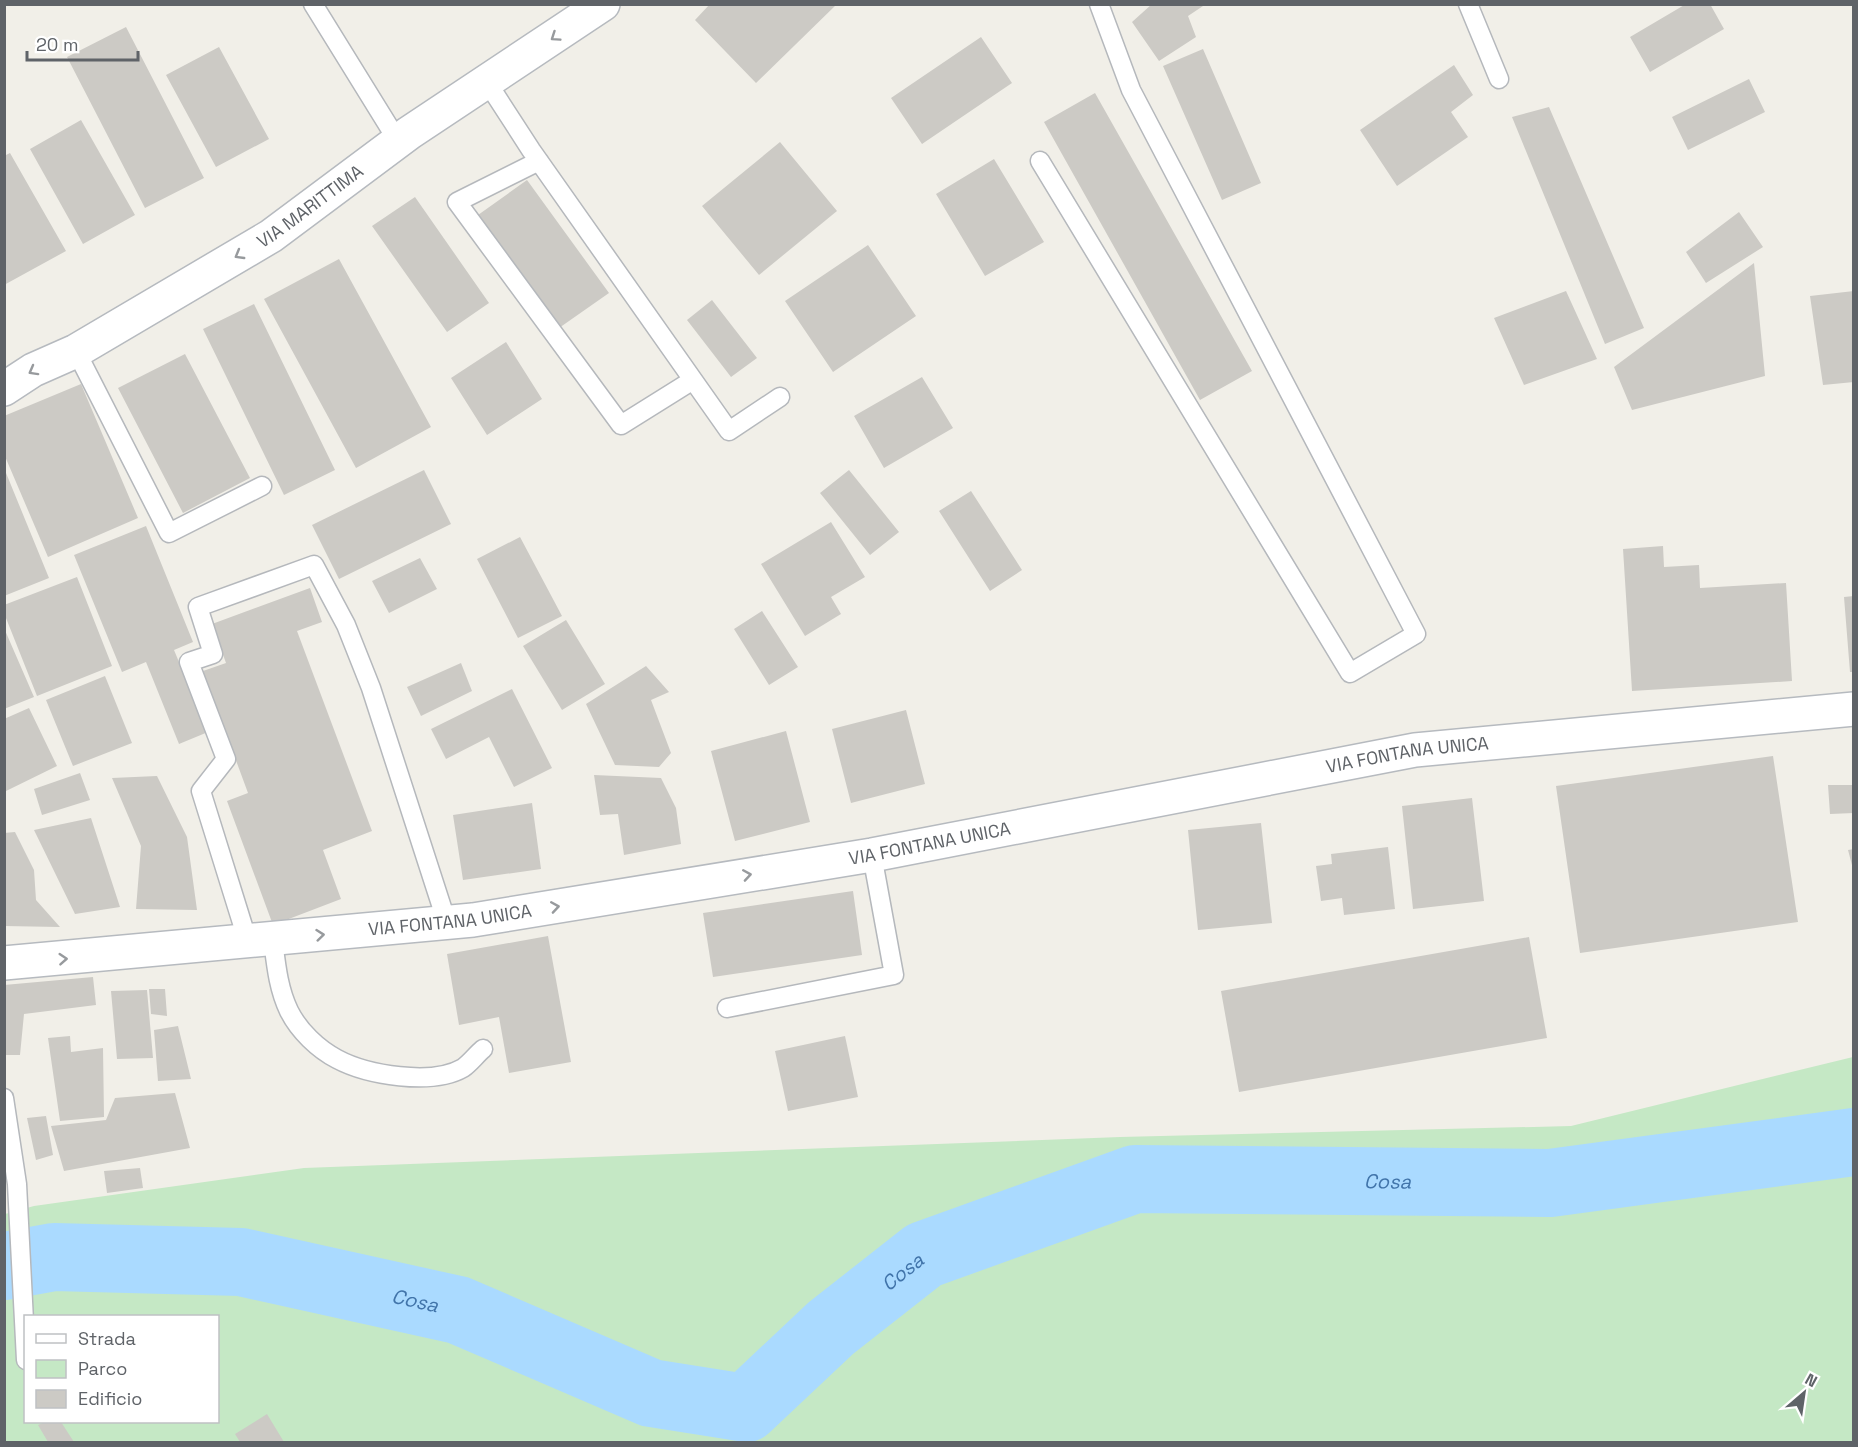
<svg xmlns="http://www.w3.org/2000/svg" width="1858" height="1447" viewBox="0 0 1858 1447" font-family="'Space Grotesk',sans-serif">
<rect width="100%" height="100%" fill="#f1efe8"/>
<path fill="#c5e8c5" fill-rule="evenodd" d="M1853,1057V1442H5V1214L34,1206L304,1168L1120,1137L1571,1126ZM26,1316H218V1422H26Z"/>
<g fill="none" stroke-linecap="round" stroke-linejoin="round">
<path stroke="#aadaff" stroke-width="68" id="s1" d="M4,1266L54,1257L241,1262L458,1310L651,1393L746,1408L831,1328L924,1255L1135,1179L1550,1183L1854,1142"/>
</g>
<path fill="#cccac5" d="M710,4H837L756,83L695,20Z
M1152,4H1206L1188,16L1196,37L1159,61L1132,22Z
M1686,4H1710L1724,29L1650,72L1630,37Z
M126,27L204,178L145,208L67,57Z
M981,37L1012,83L922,144L891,98Z
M219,47L269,139L216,167L166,75Z
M1203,49L1261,183L1222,200L1163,66Z
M1454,65L1473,95L1451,112L1468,137L1397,186L1360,130Z
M1749,79L1765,112L1688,150L1672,117Z
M1095,93L1252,371L1200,400L1044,122Z
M1549,107L1644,328L1605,344L1512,117Z
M81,120L135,215L83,244L30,149Z
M780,142L837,211L759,275L702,206Z
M10,153L66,251L4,285V156Z
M994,159L1044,242L985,276L936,194Z
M527,180L609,293L559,328L478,215Z
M415,197L489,303L447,332L372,226Z
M1739,212L1763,247L1706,283L1686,252Z
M868,245L916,316L833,372L785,301Z
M339,259L431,427L356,468L264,299Z
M1754,263L1765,376L1632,410L1614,367Z
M1566,291L1597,359L1524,385L1494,318Z
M1854,291V382L1823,385L1810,296Z
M712,300L757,358L731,377L687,320Z
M254,304L335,470L284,495L203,329Z
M506,342L542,399L487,435L451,378Z
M185,354L250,478L183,513L118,388Z
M922,377L953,428L884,468L854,416Z
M81,384L138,518L48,557L4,454V416Z
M4,468L49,578L4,596Z
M424,470L451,524L339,579L312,525Z
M849,470L899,532L870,555L820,493Z
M971,491L1022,570L990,591L939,511Z
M831,522L865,577L831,597L841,614L805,636L761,564Z
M146,526L193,642L174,650L208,732L179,744L146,662L122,672L74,555Z
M520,537L562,616L518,638L477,559Z
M1663,546L1664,567L1699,565L1700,588L1786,583L1792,681L1632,691L1623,549Z
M420,558L437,589L389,613L372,581Z
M77,577L112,666L37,696L4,613V605Z
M310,588L322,622L297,631L372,831L323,850L341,899L273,925L227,801L248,793L203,671L226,663L212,624Z
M1854,596V672H1850L1844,597Z
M762,611L798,667L769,685L734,629Z
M566,620L605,684L562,710L523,646Z
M4,628L34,697L4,709Z
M461,663L472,691L421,716L407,687Z
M646,666L669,692L651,700L671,753L659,767L615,765L586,704Z
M105,676L132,743L73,766L46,700Z
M512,689L552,768L514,787L489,737L446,759L431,729Z
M29,708L57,766L4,792V719Z
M906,710L925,784L851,803L832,729Z
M786,731L810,822L735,841L711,751Z
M1773,756L1798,922L1580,953L1556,786Z
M80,773L90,800L42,815L34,789Z
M594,775L661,778L676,808L681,844L624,855L618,814L600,815Z
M157,776L187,837L197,910L136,909L141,846L112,778Z
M1828,785H1854V813L1830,814Z
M1472,798L1484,901L1413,909L1402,806Z
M532,803L541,869L463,880L453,815Z
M91,818L120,907L75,914L34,830Z
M1261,823L1272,923L1198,930L1188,830Z
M15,832L34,870L36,900L60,927L4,926V833Z
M1388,847L1395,909L1344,915L1342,898L1321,901L1316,866L1332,864L1331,854Z
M1854,849V869H1853L1848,850Z
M853,891L862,955L713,977L703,913Z
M548,936L571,1062L509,1073L499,1017L459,1025L447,954Z
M1529,937L1547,1038L1239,1092L1221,991Z
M93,977L96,1005L24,1014L20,1055H4V985Z
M149,989H165L167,1016L151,1014Z
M147,990L153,1058L117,1059L111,991Z
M178,1026L191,1079L158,1081L154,1030Z
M70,1036L71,1052L103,1048L104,1117L60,1121L48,1038Z
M845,1036L858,1097L788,1111L775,1051Z
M175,1093L190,1148L64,1171L51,1126L106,1120L115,1098Z
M46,1116L53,1155L36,1160L27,1118Z
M140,1168L143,1188L107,1193L104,1171Z
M267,1414L284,1442H240L235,1434Z
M45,1422H61L74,1442H48L38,1425Z"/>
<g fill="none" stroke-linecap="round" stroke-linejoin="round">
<g stroke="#b5b8bc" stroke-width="21">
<path id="lane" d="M313,4L399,143
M1468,4L1499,79
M487,82L531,150L729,431L780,397
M539,161L457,202L621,425L693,380
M1040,161L1350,673L1416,634L1131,90L1099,4
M76,351L169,533L262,486
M273,940C276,964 278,988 289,1011C299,1031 318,1049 337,1059C367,1075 432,1086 463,1068C470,1063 476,1055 483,1049
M248,942L201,791L226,759L189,662L213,654L198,607L314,565L346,625L371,688L447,923
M727,1008L894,975L872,855
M4,1098L17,1184L26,1360"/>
</g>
<g stroke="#b6babf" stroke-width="36">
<g id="secondary">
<path id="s2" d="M4,389L33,370L76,351L271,236L409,133L603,4"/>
<path id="s3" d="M4,963L473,920L872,855L1415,750L1854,709"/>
</g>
</g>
<use href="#lane" stroke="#fff" stroke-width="18"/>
<use href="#secondary" stroke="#fff" stroke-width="33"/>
</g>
<defs><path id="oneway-chevron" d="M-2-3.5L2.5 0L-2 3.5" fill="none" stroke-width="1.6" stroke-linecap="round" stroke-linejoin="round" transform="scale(1.5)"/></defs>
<g stroke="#979a9d">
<use href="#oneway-chevron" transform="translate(555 37) rotate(146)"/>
<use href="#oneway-chevron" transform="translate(239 255) rotate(150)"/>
<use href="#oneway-chevron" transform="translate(33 371) rotate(151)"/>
<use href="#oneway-chevron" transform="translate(747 875) rotate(-9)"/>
<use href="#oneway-chevron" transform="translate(555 907) rotate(-9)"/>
<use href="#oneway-chevron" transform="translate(320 935) rotate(-6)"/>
<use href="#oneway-chevron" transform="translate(63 959) rotate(-4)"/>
</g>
<g text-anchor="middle" stroke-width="4.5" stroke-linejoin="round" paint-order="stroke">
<g font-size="18" fill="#5f6368" stroke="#fff">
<text dy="6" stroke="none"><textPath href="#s2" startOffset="357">VIA MARITTIMA</textPath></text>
<text dy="6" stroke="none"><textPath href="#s3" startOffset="1420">VIA FONTANA UNICA</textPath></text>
<text dy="6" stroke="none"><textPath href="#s3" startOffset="934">VIA FONTANA UNICA</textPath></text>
<text dy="6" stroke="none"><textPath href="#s3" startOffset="448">VIA FONTANA UNICA</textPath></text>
</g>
<g font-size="20" font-style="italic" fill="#4174aa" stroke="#fff">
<text dy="7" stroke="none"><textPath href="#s1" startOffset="1478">Cosa</textPath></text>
<text dy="7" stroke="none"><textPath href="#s1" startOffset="974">Cosa</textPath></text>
<text dy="7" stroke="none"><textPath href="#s1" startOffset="416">Cosa</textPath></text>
</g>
</g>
<rect width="1858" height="1447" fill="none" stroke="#5f6368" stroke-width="12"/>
<rect x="24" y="1315" width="195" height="108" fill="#ffffff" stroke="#bfc1c3" stroke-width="1.5"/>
<rect x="36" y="1334" width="30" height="9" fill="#ffffff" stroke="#bfc1c3" stroke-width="1.5"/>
<text x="78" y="1345" font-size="18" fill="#5f6368">Strada</text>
<rect x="36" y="1360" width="30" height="18" fill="#c5e8c5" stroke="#bfc1c3" stroke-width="1.5"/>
<text x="78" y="1375" font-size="18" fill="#5f6368">Parco</text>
<rect x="36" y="1390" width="30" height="18" fill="#cccac5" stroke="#bfc1c3" stroke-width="1.5"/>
<text x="78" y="1405" font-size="18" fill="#5f6368">Edificio</text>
<g transform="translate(1804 1393) rotate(29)" stroke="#ffffff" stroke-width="4.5" paint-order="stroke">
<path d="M0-4.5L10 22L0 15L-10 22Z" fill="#5f6368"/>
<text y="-9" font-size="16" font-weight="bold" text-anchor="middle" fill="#5f6368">N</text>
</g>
<path d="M27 51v9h111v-9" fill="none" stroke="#5f6368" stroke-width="3"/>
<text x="36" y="51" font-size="18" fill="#5f6368" stroke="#ffffff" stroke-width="4.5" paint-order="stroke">20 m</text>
</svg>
